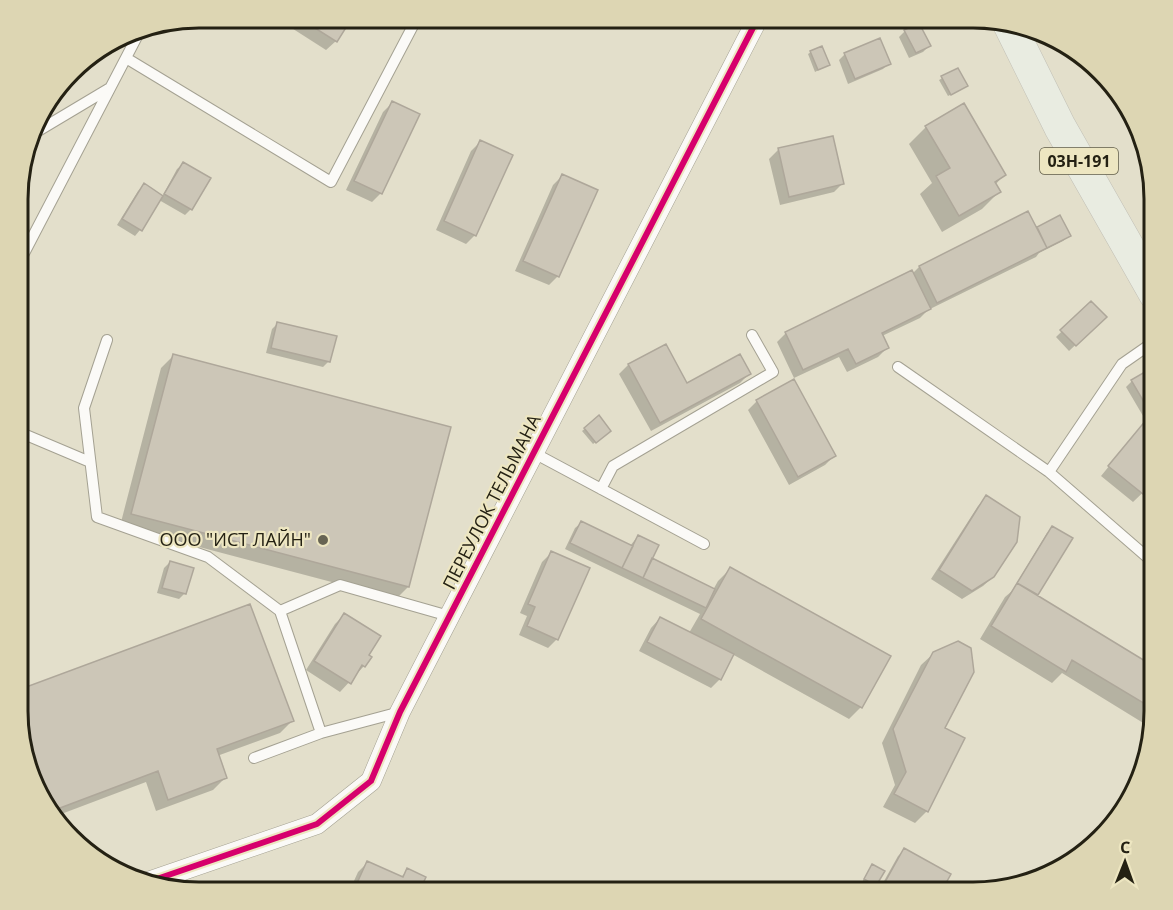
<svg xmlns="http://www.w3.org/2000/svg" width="1173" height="910" viewBox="0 0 1173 910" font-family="'Open Sans',sans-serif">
<rect width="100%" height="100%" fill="#e3dfcb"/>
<path fill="#0003" d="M276,18H351L336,41L326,50Z
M905,31L929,46L923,52L909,58L899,37Z
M811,52L828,65L815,72L808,54Z
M845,54L889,63L883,69L848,84L839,60Z
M957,70L964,88L948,96L939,80Z
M1112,87L1125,104L1122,107L1110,89Z
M392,103L381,193L372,202L346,190L383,112Z
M926,127L1004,175L995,185L999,192L982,209L942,232L920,194L932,183L909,144Z
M1141,137L1143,148L1137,140Z
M480,142L475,235L466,244L436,230L471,151Z
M778,150L843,183L834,192L780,205L769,159Z
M183,164L191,209L185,215L159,200L140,230L135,236L117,225L138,191L144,185L162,197L177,169Z
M562,176L558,276L549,285L515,271L553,185Z
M1028,213L1036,230L1060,217L1069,236L1063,241L1039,253L1036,257L928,310L920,318L882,336L887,348L878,357L847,372L839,357L794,378L777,342L786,333L912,274L919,267Z
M1091,303L1105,317L1069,351L1056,337Z
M278,323L329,361L323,367L266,353L272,329Z
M665,346L687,385L749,374L740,383L651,431L619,374L628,365Z
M173,356L408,587L396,599L120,526L161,368Z
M1149,371L1155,481L1133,502L1101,476L1146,421L1126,387L1132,381Z
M757,401L834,456L825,465L789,485L748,410Z
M599,417L607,433L593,444L582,431Z
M987,497L993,577L983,586L962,599L931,579L978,506Z
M581,523L630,546L638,536L650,559L713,590L718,581L730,569L861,707L849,719L732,654L720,679L711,688L639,651L651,628L660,618L689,633L700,614L565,549L575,528Z
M1053,528L1071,539L1035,596L1155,669V723L1153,729L1062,673L1052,683L980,639L1005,597L1012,591L1047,533Z
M551,553L557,639L548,648L519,635L527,616L520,613L542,562Z
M170,562L185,593L179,599L157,593L164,568Z
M344,615L367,655L364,666L340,692L306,670L335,624Z
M934,653L943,729L927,811L915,823L883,807L895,785L882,743L921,665Z
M292,721L280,733L217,756L225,778L213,790L156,811L146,782L56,816L37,791L18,723Z
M904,850L939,892H883L879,890L898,856Z
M367,863L400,878L408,870L417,892H349L358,872Z
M870,868L875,885L873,888L862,882Z"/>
<path fill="#ccc6b7" stroke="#aea79a" stroke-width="1.5" d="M299,18H352L337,42Z
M919,23L931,46L916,53L904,30Z
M880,38L891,64L855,79L844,53Z
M822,46L830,65L818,70L810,51Z
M958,68L968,86L951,95L941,76Z
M392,101L420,114L382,194L354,181Z
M964,103L1006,175L995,182L1001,192L959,216L936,176L950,168L925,126Z
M833,136L844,184L789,197L778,148Z
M480,140L513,155L476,236L444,221Z
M183,162L211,178L192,210L164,194Z
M562,174L598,190L559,277L523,261Z
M144,183L163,196L142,231L122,219Z
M1028,211L1047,248L937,303L919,266Z
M1060,215L1071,236L1047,248L1037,227Z
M912,270L931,309L882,333L889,348L856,364L848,349L803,370L785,332Z
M1091,301L1107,317L1076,346L1060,330Z
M277,322L337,336L330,362L271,348Z
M666,344L687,383L740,354L751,374L660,423L628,364Z
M173,354L451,427L409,587L131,514Z
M1150,369L1155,378V412L1151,414L1131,380Z
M794,379L836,456L798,477L756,400Z
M1155,412V483L1143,494L1108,466L1151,414Z
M599,415L611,431L596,443L584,428Z
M986,495L1020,517L1017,542L994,577L972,591L939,570Z
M581,521L633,546L622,568L570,543Z
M1052,526L1073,538L1038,595L1017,583Z
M638,535L659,545L643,578L622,568Z
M551,551L590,568L558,640L527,626L535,607L528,604Z
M652,558L715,589L706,608L643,578Z
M170,561L194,568L186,594L162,588Z
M730,567L891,656L862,708L701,619Z
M1017,583L1155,667V710L1072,660L1066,672L991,626Z
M250,604L294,721L217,749L227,778L168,800L158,771L52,811L37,791L18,723V690Z
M344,613L381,636L369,655L372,657L365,667L362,665L351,684L314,661Z
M660,617L734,654L721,680L647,642Z
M958,641L971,648L974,672L945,728L965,738L928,812L894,794L906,772L893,729L933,652Z
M904,848L951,874L941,892H899L884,884Z
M367,861L403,877L407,868L426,877L419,892H353Z
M872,864L885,871L876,886L864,879Z
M244,884L261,892H241Z"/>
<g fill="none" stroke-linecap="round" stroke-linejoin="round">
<g stroke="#a4a192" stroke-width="12">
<path id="lane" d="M126,58L331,182L416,20L411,18
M33,134L110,88
M19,263L142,27
M107,340L84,408L97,517L208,557L280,611
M898,367L1049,472L1155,564
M19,432L90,462
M534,453L704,544
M1049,472L1122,364L1155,341
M601,489L613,466L773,372L752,335
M321,733L280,611L340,585L449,616
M254,758L321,733L400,712"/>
</g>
<g stroke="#a4a192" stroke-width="21">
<path id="street" d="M148,882L317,824L371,781L400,712L758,18"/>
</g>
<g stroke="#c1bfb5" stroke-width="33">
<path id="primary" d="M1009,24L1060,127L1155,294"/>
</g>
<use href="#lane" stroke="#fbfaf7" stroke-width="10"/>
<use href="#street" stroke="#fbfaf7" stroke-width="20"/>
<use href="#primary" stroke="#e9ece1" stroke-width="32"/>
<g stroke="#ede6c1" stroke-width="10">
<path id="cycleway" d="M148,882L317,824L371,781L400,712L758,18"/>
</g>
<use href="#cycleway" stroke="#d6006c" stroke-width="6"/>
</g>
<circle fill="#676453" stroke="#ede6c1" stroke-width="2" cx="323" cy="540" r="6"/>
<g text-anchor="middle" stroke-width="4.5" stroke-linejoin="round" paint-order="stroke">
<rect fill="#ede6c1" stroke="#605c47" stroke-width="1.5" x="1040" y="148" width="78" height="26" rx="4.5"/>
<g font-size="16" font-weight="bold" fill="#242113">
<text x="1079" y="167">03Н-191</text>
</g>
<g font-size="18" fill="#242113" stroke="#ede6c1">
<text transform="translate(492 502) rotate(-63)" y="6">ПЕРЕУЛОК ТЕЛЬМАНА</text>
</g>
<g font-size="18" fill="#242113" stroke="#ede6c1" text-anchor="end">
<text x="311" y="546">ООО "ИСТ ЛАЙН"</text>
</g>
</g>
<path d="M0 0H1173V910H0ZM199 28H973A171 171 0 0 1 1144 199V711A171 171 0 0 1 973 882H199A171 171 0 0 1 28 711V199A171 171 0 0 1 199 28Z" fill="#ddd6b3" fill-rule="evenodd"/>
<path fill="none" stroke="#242113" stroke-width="3" d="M199 28H973A171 171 0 0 1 1144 199V711A171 171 0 0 1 973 882H199A171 171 0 0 1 28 711V199A171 171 0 0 1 199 28Z"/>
<g transform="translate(1125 862) rotate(1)" stroke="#ede6c1" stroke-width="4.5" paint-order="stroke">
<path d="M0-4.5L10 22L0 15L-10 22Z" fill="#242113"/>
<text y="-9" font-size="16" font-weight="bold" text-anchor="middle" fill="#242113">С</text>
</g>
</svg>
